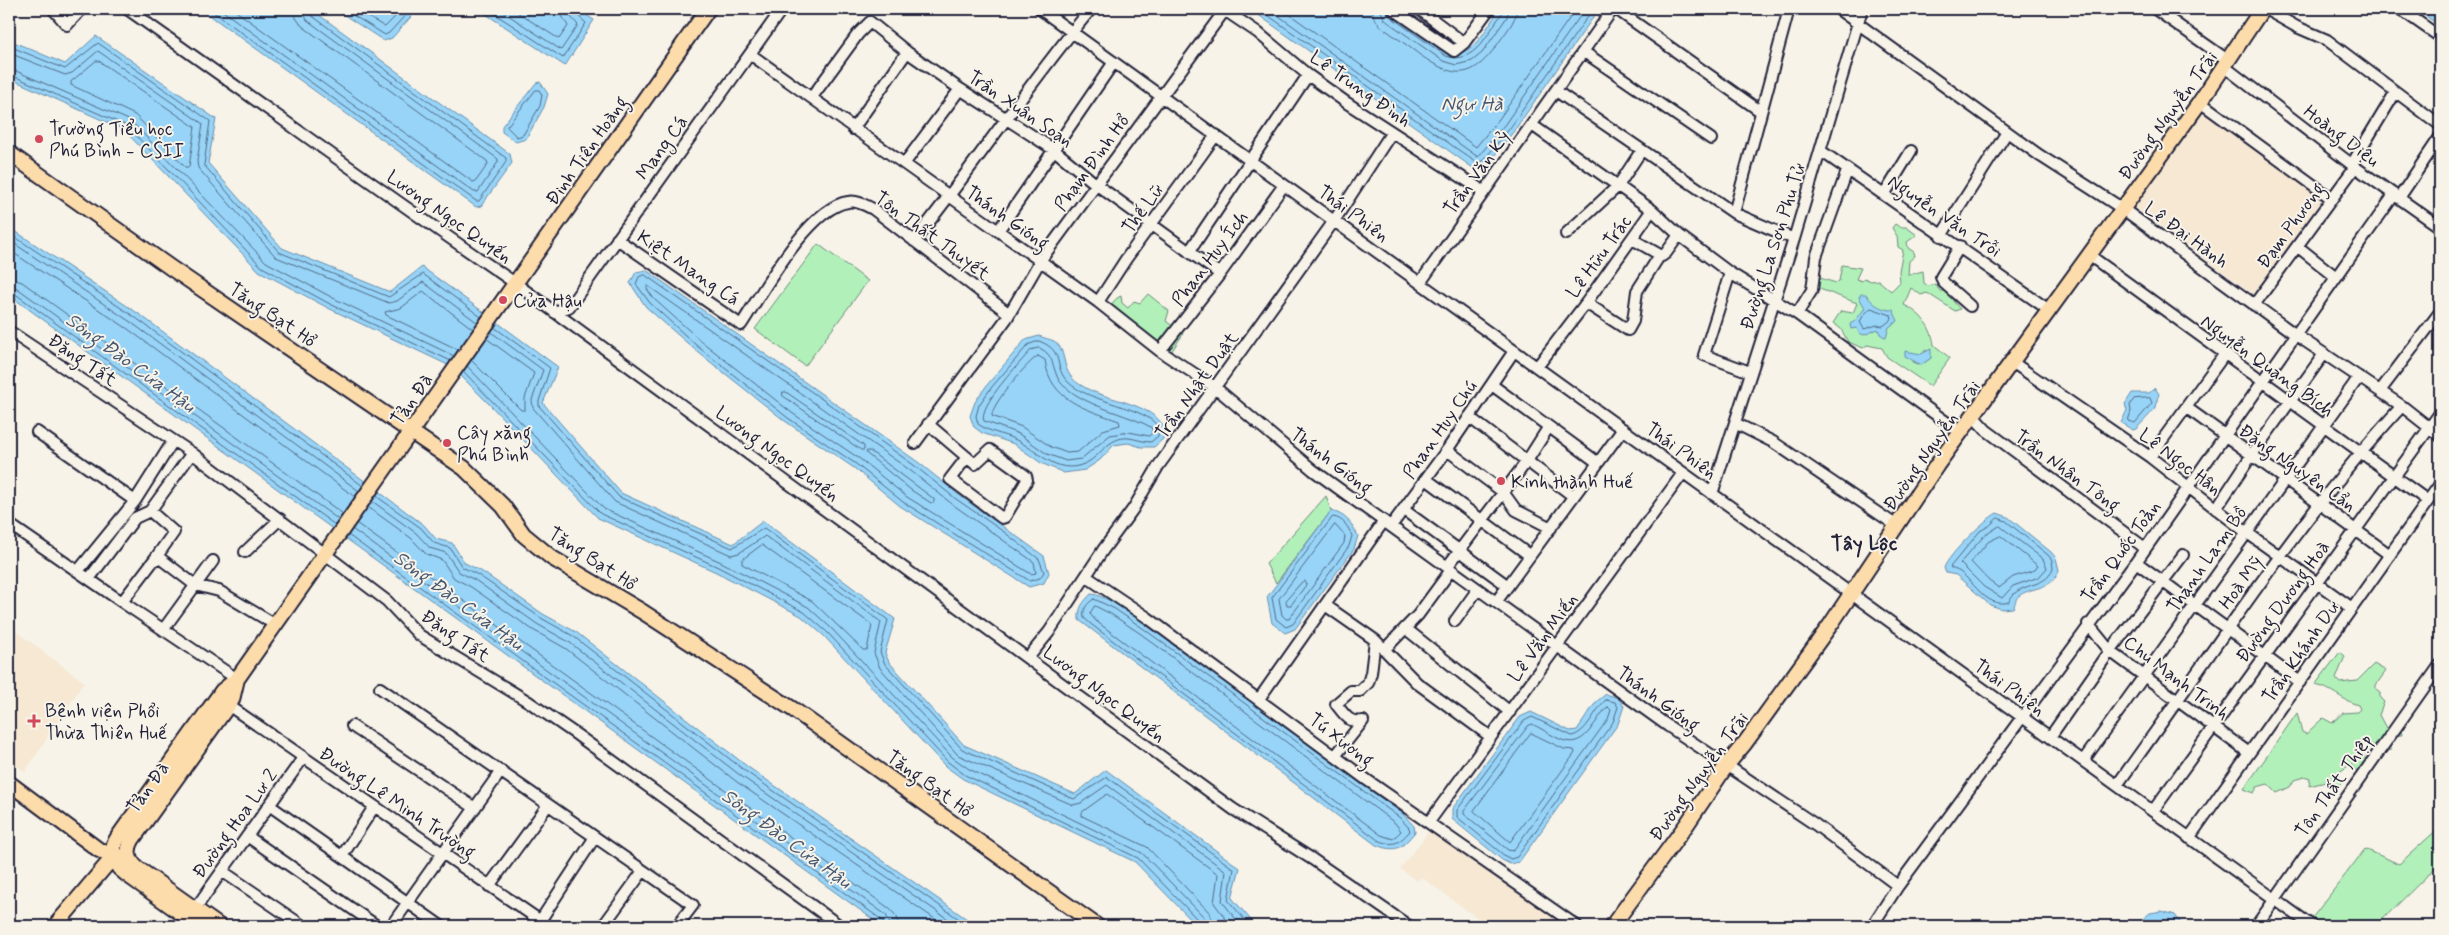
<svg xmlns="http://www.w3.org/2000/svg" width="2449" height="935" viewBox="0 0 2449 935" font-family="Mynerve,sans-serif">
<rect width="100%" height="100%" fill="#f7f3e8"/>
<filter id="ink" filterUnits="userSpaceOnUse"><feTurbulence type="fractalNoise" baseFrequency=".02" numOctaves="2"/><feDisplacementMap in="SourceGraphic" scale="10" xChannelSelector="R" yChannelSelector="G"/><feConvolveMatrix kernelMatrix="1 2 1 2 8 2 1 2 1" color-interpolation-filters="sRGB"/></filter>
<g filter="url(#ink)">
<path fill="#f6e8d3" d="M2203,113L2322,199L2253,294L2135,207Z
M9,626L84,682L25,772L9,760Z
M1430,830L1571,926H1483L1477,922L1479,919L1421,877L1417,881L1400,869Z"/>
<path fill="#b1f0b8" stroke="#6a897a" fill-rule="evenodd" d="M1895,224L1900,227H1906L1917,235L1907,242L1908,248L1914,252L1915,256L1909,261L1908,275L1923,271L1924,283L1928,286L1935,284L1940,291H1947L1953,283L1954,287L1951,294L1953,301L1960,309L1955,311L1927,293L1921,295L1911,288L1904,305C1920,312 1932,327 1934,345L1950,358L1930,386L1887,357L1882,348L1867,345L1863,348L1848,342L1841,329L1833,323L1841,311L1853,313L1857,303L1817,288L1820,278L1836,283L1839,281L1842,265L1861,268L1856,279L1862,281L1864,278L1871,281L1878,280L1891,291L1900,282L1899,271L1903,250L1898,247L1897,236L1892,228ZM1926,350L1931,358L1921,365L1913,362L1915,354H1921Z
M818,244L868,281L805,366L755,329Z
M1148,294L1169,311L1166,321L1183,334L1168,357H1159L1108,318C1107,310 1113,299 1121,296L1122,303L1128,308L1134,301L1140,303Z
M1326,496L1331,511L1276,583L1266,564Z
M2340,652L2345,656L2336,679L2340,683L2357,681L2374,664L2386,671L2376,685V689L2380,692V698L2384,702L2379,715L2387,730L2393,733L2400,727L2402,735H2390L2391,750L2384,751L2363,742L2359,747L2367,761L2362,780L2351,764L2338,773L2342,782L2336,789L2330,781L2309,786L2310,779L2304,777L2294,780L2290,787L2277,793L2268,784L2257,787L2254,793L2244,789L2297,713L2302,732L2306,734L2323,718L2332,723L2343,713L2357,712L2360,709L2358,705C2341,700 2332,688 2315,685Z
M2440,827V863L2376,926H2306L2365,849L2399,864Z"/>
<path fill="#97d4f7" stroke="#688dac" d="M201,9H311L510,154L512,163L481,206L476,207Z
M335,9H418L392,38L384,41Z
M478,9H577L594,20L565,66Z
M1250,9H1388L1456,54C1476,52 1489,24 1499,9H1599L1514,131L1487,165L1473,168Z
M2416,9H2440V26Z
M96,36L216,119L208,163L282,248L390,292L422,267L558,367L543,403L621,493L733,544L763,521L895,619L885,653L889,662L964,745L1075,794L1106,770L1240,868L1232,898L1256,926H1197L1135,862L963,779L945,766L823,635L801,616L716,572L598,518L490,405L452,367L328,308L259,271L124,130L9,78V40L65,64Z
M540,82L548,94L544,107L526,139L516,142L502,132V126L536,83Z
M9,227L139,314L424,525L436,539L452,543L465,563L481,571L543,614L576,632L748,767L977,926H882L9,295Z
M646,270L918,462L959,495L1044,556L1049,573L1044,583L1029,587L900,506L854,468L785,421L694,349L646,307L630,283L636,272Z
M1861,294H1866C1872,304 1881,310 1893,310L1898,321L1889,327L1886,338L1880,334L1878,329L1864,335L1859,333L1857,328L1851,329L1850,324L1855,321L1865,308L1859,297Z
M1039,336C1043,338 1050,339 1054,341C1070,352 1057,373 1084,387C1108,401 1150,402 1165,428L1163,439L1154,447H1141L1128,443L1114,445L1100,460L1085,470L1064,473L1041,463L1014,444L982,433L974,427L970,416L975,402L987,385L1025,340Z
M1931,349V358L1921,365L1905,356V351L1921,354Z
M2155,388L2159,394L2154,410L2136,429L2133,430L2121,423L2127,410L2125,404L2132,393H2149Z
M1331,511C1345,514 1352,523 1358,536L1354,549L1295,629L1285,633L1272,623L1267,597Z
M1997,513L2008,517L2051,552L2056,558L2059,570C2053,590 2034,586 2020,595C2015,598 2016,603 2013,608L2002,609L1990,605L1956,575L1946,573L1944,568C1948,555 1985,519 1997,513Z
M1091,594C1116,594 1224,681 1250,701C1301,739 1352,776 1403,814L1414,826L1415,832C1401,848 1398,853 1376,845L1079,620C1078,608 1083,602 1091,594Z
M1606,694L1618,698L1624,706L1618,724L1519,862L1510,864L1502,860L1452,819V809L1520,717L1531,712L1570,731L1577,730L1596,702Z
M2162,911L2175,915L2183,926H2134L2150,913Z"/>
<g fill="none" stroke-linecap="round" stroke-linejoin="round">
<path stroke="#516986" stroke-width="1" d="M209,9L476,201H479L506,162V158L311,15L308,9
M220,9L474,192H478L498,162V159L307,20L302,9
M233,9L473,182L476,181L488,164L487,161L302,26L296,18L294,9
M343,9L385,35L389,33L411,9
M354,9L385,27L403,9
M487,9L563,58L586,23L576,14L575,9
M499,9L561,50L578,25L570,16L569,9
M512,9L559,39L568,26L562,16L561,9
M1259,9L1477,163L1483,161L1510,128L1593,9
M1269,9L1478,157L1505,124L1585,9
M1282,9L1476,147L1499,119L1576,9
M1372,9L1374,18L1380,26C1393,35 1407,45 1420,55C1454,78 1471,81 1497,45C1504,34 1516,22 1517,9
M1380,9L1385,20L1443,61L1456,65L1472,61L1482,53L1507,17L1509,9
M1386,9L1388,15L1446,56C1474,66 1488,33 1502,13L1503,9
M9,46L65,69L98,43L210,121L204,165L279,252L389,297L423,274L481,317
M9,53L65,75L72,73L98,51L203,124L197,161L198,168L276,257L389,303L397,301L423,282L478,323
M96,61H99L195,127L189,167H185L135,115L71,85V82Z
M9,68L131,121L266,262L333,298L454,356
M9,74L127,126L262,267L330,304L451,361
M536,90H539L542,95L540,106L523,135L517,137L507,127Z
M9,233L136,318L363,486
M9,240L132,323L359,491
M9,250L128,329L355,497
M645,275L826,402L915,466L956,499L1004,532L1039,559L1044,572L1040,578L1030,581L903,502L856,464L788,418L697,346L650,303L636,284L639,277Z
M9,278L22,282L343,514
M9,285L17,288L339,520
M648,286L911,471L952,504L1034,562L1036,573L1031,574L907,497L860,459L792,413L701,341L654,299L647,289Z
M9,292L14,293L335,525
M1871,308L1891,315L1892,319L1883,326L1877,325L1864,329L1860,322L1863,316Z
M494,327L550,368L539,401V406L619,497L732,548L764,528L888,620L880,652L885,664L962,749L1074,799L1107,777L1234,869L1228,900L1250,926
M491,332L543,370L532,400L533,408L615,502L731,555L739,553L765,536L881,622L874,653L880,668L958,755L1073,805L1081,803L1107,785L1226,871L1222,901L1241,926
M1039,341C1066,351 1052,366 1068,382C1089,403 1146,406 1159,428L1158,436L1151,442C1143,442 1137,439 1129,438C1108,436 1101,457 1084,464C1056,476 1037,449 1014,439C1003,434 989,432 978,424L976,416L979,405L991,388L1028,345Z
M1039,348C1058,355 1050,375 1065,387C1087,406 1119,412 1145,424L1152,428V433L1149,436L1129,432L1110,435L1081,459L1066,461L1047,454L1019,434L984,421C977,406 1021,362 1031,350Z
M459,350L386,315L385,312L401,308L423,291L473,329
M1038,356L1045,360C1050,401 1086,409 1119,421L1120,425L1103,430L1078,452L1067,453L1051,447L1022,427L992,416C990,406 1028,361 1038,356Z
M471,360L521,410H525V398L534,373L486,338
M467,366L604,509L721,562L808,607L831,628L952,757L969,769L1142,853L1204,917L1207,926
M463,371L601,514L718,567L804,612L827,632L948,762L965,775L1138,858L1199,921L1201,926
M783,392H786L864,446V450H861L783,396Z
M2150,398L2152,403L2135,423L2128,421L2131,411L2130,405L2134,399Z
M867,451H870L934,499V502L931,503L911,490L867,454Z
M376,496L421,528L434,543L450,548L462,567L478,575L541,618L573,636L745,771L969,926
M372,501L416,533L430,548L446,553L459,572L475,580L537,624L569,642L741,776L958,926
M368,507L411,538L426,554L442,560L454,578L471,587L533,630L565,648L737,782L945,926
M1333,517C1343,518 1349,528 1352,536L1349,546L1293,624L1286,627L1276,619L1272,598Z
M1998,518L2006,521L2048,555L2052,560L2053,569C2045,590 2016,581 2009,602C1987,609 1975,583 1960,572C1956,569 1953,570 1950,567L1980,531L1989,526Z
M356,523L890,909L897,917L899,926
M1335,525L1345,536L1344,543L1289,619H1286L1282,615L1279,599Z
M2000,526L2043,559L2047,568L2039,577L2013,586L2002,598L1984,587L1960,563L1984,536Z
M352,529L886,915L891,926
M348,535L882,920L885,926
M2001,536L2038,566L2035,570L2013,577L1999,588L1989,581L1971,562L1988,542Z
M762,545L872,625L867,650H863L812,601L742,564V560Z
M1302,582L1305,581L1306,585L1291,605H1287L1286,601Z
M1094,599L1115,609L1144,629L1400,818L1409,828L1410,831C1399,843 1394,847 1378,840L1092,625L1084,618C1082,610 1087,603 1094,599Z
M1095,606L1111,614L1141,634L1395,823L1401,831L1393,839L1381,835L1096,621L1090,614Z
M1606,700L1615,702L1618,707L1613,722L1517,857L1511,859L1505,856L1457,817V810L1524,721L1532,717L1572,736C1588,732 1594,710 1606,700Z
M1608,707L1611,710L1608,719L1513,851L1508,850L1464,814V811L1528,726L1532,724C1557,736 1573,756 1593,726C1598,720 1602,711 1608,707Z
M1531,733L1564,749L1574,750L1575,753L1510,842L1474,811Z
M1214,926L1209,912L1147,847L1082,816V812L1107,794L1218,874L1214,903L1231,926"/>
<g stroke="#22223b" stroke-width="14">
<path id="minor" d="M53,9L67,25L82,9
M127,9C257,100 384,194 515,283L1233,809L1312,859L1409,926
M1040,9L2312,926
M1223,9L1257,32L1308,75L1347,103L1483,191
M1393,9L1454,51L1464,43L1489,9
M1419,9L1464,43
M1616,9L1760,111
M1838,9L2039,155L2123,209L2296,335L2402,406L2440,436
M2155,9L2229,61
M2265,9L2297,27L2327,40L2440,125
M2400,9L2440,37
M1584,52L1711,139
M750,54L1098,302L1160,351L1216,388L1313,470L1353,499L1668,726L1816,825L1898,886
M2225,67L2355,167L2440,227
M1556,91L1734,213L1794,239
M812,97L858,34L870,22L907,52L960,89L1053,149L1097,185L1220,274
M2200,102L2331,198
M1532,125L1652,210L1679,235L1730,273L1797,314L1960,432
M853,129L907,52
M1821,151L2049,310
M904,164L960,89
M2352,164L2395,93
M1884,195L1911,151
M2399,198L2440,137
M1734,213L1789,9
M998,231L1114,62
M1566,234L1618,186L1641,151
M1941,236L2007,132
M617,239L741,325C762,293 809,207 848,202C856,200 865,205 873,209L1008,313
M1632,239L1662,256L1666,253L1679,235
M914,241C975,165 1029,83 1091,9
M1960,246L1941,277L1944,283L1970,306
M2297,246L2336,277
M1189,252L1308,75
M2089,255L2428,501
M1730,273L1704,355L1750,372
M1420,283L1613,9
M1098,302L1126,259L1216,135
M1586,303L1628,330L1633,321L1637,291L1660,255
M2254,305L2355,167
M554,312L569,307L782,9
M1797,314L1812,290L1816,257L1847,171
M9,331L192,453L387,601L419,635L529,702L577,735L840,926
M1160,351L1220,274L1284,185
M2012,362L2150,457L2246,532L2352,608
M1537,367L1586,303L1652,210
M1492,385L1597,462
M2380,391L2440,312
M2187,408L2390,555
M1973,416L1986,430L2145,548
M1469,417L1573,496
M1735,423L1773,442L1897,526
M928,424L975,464L990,450L1026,476L1027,480L1005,517L1002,518L950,479L967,457
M37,432L135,501
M915,443L1007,318L1040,261L1225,10
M1447,450L1503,492L1516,510L1551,528
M192,453L150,511L174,532L157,556L195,585L219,591L274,624
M2150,457L2224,355
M1426,479L1529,555
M1712,494L1794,239L1862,9
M2216,509L2251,456L2324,354
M1404,510L1508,586
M9,524L122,602
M1391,526L1447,450L1514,351
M245,552L280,519
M157,556L122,602L237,679
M2136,562L2300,682
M1447,567L1527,461L1548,428
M78,571L135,501L173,441
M1087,577L1148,618L1367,780L1577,926
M89,579L135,518L150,511
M1496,602L1623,429
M1325,605L1375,640L1417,683L1491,737
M1455,621L1478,589
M2088,624L2110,651L2249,753
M1405,628L1510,712
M163,630L213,561
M1385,649L1418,615L1451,570
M1028,658L1049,632L1103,550L1133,509L1159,465L1334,221L1392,132
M380,688L693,905L677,926
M1259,699L1384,521
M228,705L548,926
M1363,721C1349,724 1344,714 1336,704L1351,691H1360L1368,683L1371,673L1375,640
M352,726L475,808
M2050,737L2110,651L2183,555
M1336,755L1363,721
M2083,761L2359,377
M2117,785C2210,658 2295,522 2402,406
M269,805L441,926
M2153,811L2440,413
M1429,822L1683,473
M247,836L377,926
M2189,838L2440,484
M342,856L374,807
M222,871L303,926
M489,886L548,805
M195,909L303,758
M540,921L595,837
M391,926L501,771
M603,926L643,871
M1872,926L1898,886L2136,562L2394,195
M2256,926L2440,665"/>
</g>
<g stroke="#22223b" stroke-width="18">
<path id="major" d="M9,153L171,268L464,468L503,506L524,535L552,558L643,612L794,710L1097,926
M9,783L99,850L114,856L119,868L126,874L199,926
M114,856V844L118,837L222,691L237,679L708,9
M55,926L114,856H119
M219,926L137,868C128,860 126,851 132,840L232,700L237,679
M1612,926L1687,824L1726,766L1745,743L1831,624L1937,465L2200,102L2262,9"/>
</g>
<use href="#minor" stroke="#f7f3e8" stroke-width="10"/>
<use href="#major" stroke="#fddcac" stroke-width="14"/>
</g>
</g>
<g fill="#d1495b" stroke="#f7f3e8" stroke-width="2">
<circle cx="39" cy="139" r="5"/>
<circle cx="503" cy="300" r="5"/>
<circle cx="447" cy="443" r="5"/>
<circle cx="1501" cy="481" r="5"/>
<path d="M31.5 713.5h5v5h5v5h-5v5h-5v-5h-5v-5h5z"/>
</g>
<g text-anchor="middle" stroke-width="4" stroke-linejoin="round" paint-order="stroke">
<g font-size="19" fill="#22223b" stroke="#f7f3e8">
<text transform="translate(1361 88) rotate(35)" y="7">Lê Trung Đình</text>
<text transform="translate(1021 108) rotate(34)" y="7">Trần Xuân Soạn</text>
<text transform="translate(2167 115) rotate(-54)" y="7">Đường Nguyễn Trãi</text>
<text transform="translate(2342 135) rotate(37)" y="7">Hoàng Diệu</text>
<text transform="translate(661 147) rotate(-54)" y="7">Mang Cá</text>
<text transform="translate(586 150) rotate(-55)" y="7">Đinh Tiên Hoàng</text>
<text transform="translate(1091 162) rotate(-54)" y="7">Phạm Đình Hổ</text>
<text transform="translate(1476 172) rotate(-54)" y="7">Trần Văn Kỷ</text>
<text transform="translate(1142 208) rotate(-54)" y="7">Thế Lữ</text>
<text transform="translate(1354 213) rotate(36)" y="7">Thái Phiên</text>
<text transform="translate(1945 215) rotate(34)" y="7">Nguyễn Văn Trỗi</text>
<text transform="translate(450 216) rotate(35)" y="7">Lương Ngọc Quyến</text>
<text transform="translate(1008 217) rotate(35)" y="7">Thánh Gióng</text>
<text transform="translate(2290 225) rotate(-54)" y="7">Đạm Phương</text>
<text transform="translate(2187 234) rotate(36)" y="7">Lê Đại Hành</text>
<text transform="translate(933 235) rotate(36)" y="7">Tôn Thất Thuyết</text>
<text transform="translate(1772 246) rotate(-72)" y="7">Đường La Sơn Phu Tử</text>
<text transform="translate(1598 256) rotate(-54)" y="7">Lê Hữu Trác</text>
<text transform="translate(1209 258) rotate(-53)" y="7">Phan Huy Ích</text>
<text transform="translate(689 267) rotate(34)" y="7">Kiệt Mang Cá</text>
<text transform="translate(273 314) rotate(34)" y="7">Tăng Bạt Hổ</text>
<text transform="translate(83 359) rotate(34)" y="7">Đặng Tất</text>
<text transform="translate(2268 365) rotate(36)" y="7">Nguyễn Quang Bích</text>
<text transform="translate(1196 385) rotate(-54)" y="7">Trần Nhật Duật</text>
<text transform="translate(411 399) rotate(-55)" y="7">Tản Đà</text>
<text transform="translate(1439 429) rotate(-55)" y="7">Phan Huy Chú</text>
<text transform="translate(1931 445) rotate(-55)" y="7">Đường Nguyễn Trãi</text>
<text transform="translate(1682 450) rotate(36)" y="7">Thái Phiên</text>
<text transform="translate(778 453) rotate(36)" y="7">Lương Ngọc Quyến</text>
<text transform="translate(1332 460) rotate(37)" y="7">Thánh Gióng</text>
<text transform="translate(2181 461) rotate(37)" y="7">Lê Ngọc Hân</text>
<text transform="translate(2298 467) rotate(35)" y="7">Đặng Nguyên Cẩn</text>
<text transform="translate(2068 470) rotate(36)" y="7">Trần Nhân Tông</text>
<text transform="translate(2120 551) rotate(-54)" y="7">Trần Quốc Toản</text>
<text transform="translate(593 558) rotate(33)" y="7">Tăng Bạt Hổ</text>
<text transform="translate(2206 559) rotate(-55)" y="7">Thanh Lam Bồ</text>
<text transform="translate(2240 582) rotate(-54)" y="7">Hoà Mỹ</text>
<text transform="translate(2282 601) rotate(-54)" y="7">Đường Dương Hoà</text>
<text transform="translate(456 635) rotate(34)" y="7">Đặng Tất</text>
<text transform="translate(1542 637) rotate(-54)" y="7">Lê Văn Miến</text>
<text transform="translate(2300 651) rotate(-55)" y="7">Trần Khánh Dư</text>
<text transform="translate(2177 677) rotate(37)" y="7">Chu Mạnh Trinh</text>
<text transform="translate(2010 687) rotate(36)" y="7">Thái Phiên</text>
<text transform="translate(1105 693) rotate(37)" y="7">Lương Ngọc Quyến</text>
<text transform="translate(1659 698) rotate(36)" y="7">Thánh Gióng</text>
<text transform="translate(1342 739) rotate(37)" y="7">Tú Xương</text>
<text transform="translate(1698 776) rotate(-54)" y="7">Đường Nguyễn Trãi</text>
<text transform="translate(930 783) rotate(36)" y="7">Tăng Bạt Hổ</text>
<text transform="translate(2333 785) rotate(-55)" y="7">Tôn Thất Thiệp</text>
<text transform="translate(147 787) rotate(-54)" y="7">Tản Đà</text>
<text transform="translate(398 802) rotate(34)" y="7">Đường Lê Minh Trường</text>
<text transform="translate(234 823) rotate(-54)" y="7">Đường Hoa Lư 2</text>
</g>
<g font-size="19" fill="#22223b" stroke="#f7f3e8" text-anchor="start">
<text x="49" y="135">Trường Tiểu học<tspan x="49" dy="22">Phú Bình - CSII</tspan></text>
<text x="513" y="307">Cửa Hậu</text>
<text x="457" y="439">Cây xăng<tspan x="457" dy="22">Phú Bình</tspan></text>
<text x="1511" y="488">Kinh thành Huế</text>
<text x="45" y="717">Bệnh viện Phổi<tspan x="45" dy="22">Thừa Thiên Huế</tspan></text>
</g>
<g font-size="20" font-style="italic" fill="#455773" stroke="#f7f3e8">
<text x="1472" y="110">Ngự Hà</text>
<text transform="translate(131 362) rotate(36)" y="7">Sông Đào Cửa Hậu</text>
<text transform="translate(459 600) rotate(36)" y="7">Sông Đào Cửa Hậu</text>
<text transform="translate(787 838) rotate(36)" y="7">Sông Đào Cửa Hậu</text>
</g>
<g font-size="21" font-weight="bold" fill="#22223b" stroke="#f7f3e8">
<text x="1864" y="550">Tây Lộc</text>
</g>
</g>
<rect width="2449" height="935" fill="none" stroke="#f7f3e8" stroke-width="30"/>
<rect x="15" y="15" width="2419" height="905" fill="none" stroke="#22223b" stroke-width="2" filter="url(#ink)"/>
</svg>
